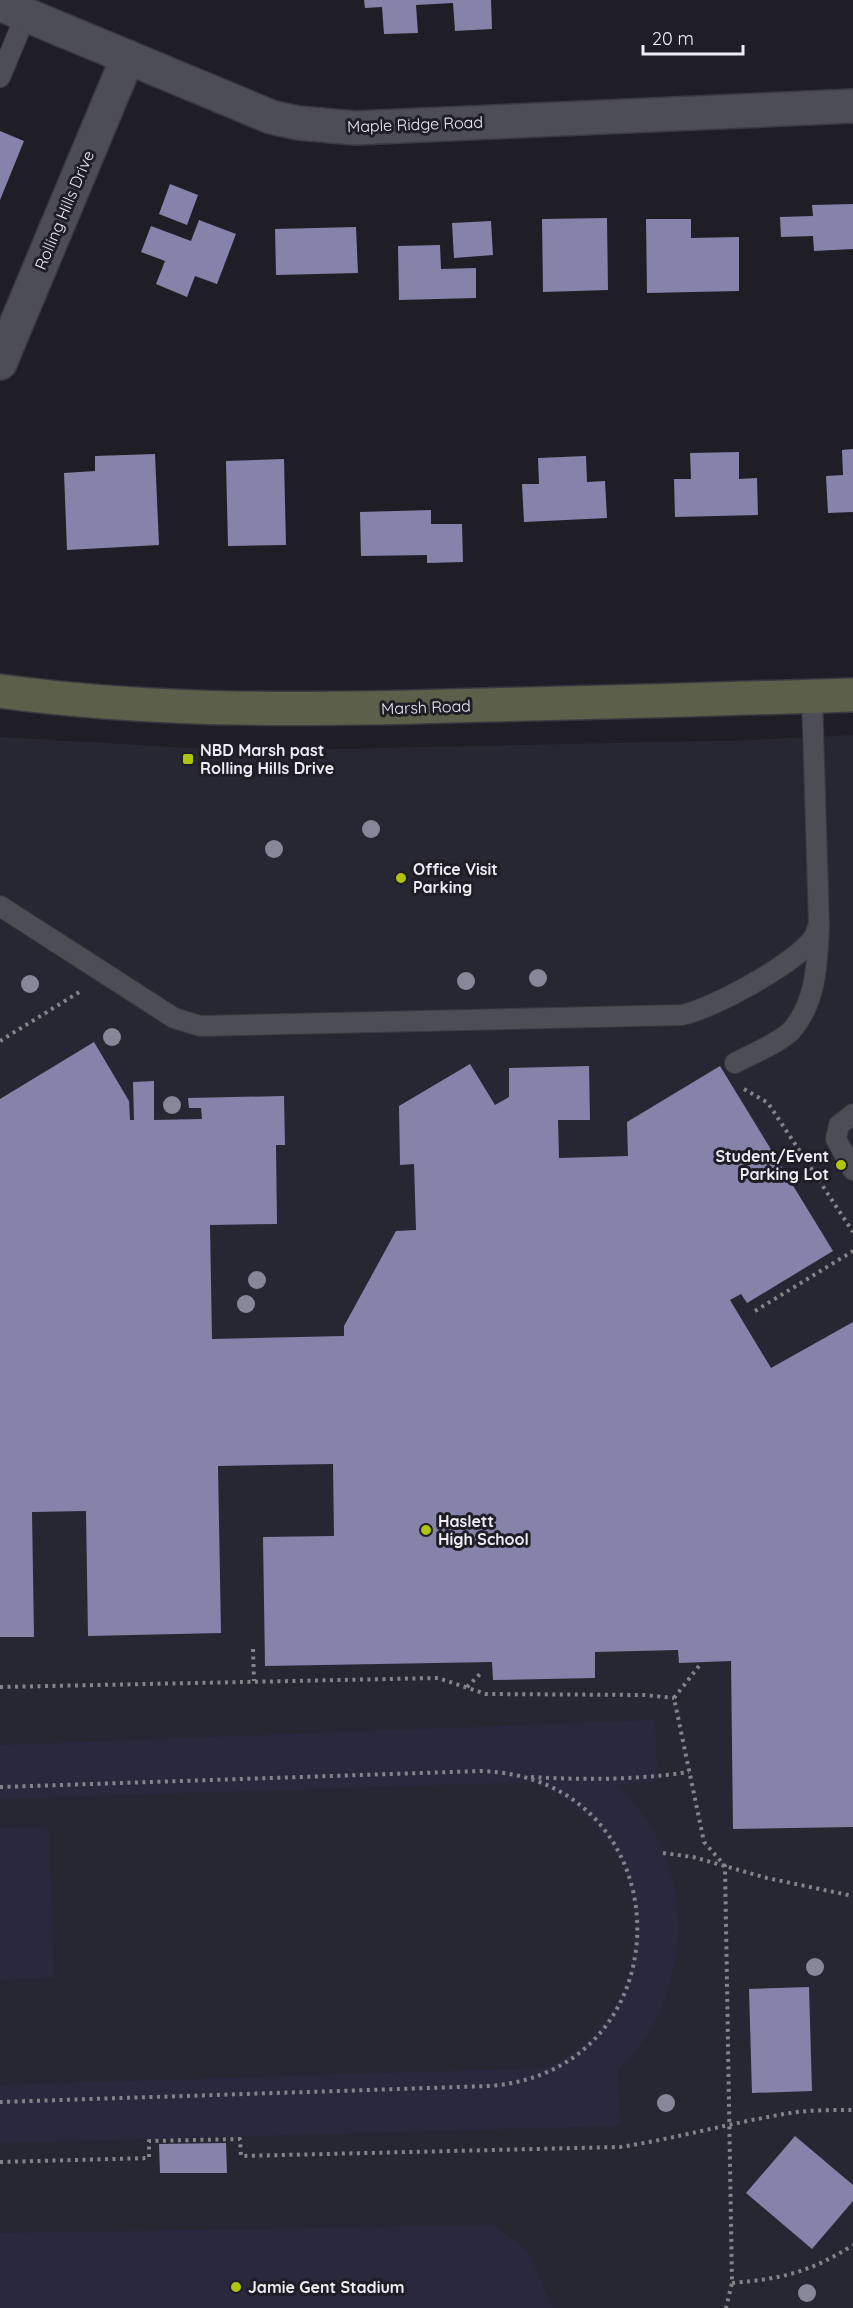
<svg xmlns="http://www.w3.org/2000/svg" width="853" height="2308" viewBox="0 0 853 2308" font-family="Quicksand,sans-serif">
<rect width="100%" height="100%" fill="#1f1e26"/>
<path fill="#272633" d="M853,735V2308H0V737L243,751L754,740Z"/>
<path fill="#2a283d" d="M655,1720L658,1781L618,1785C631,1800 644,1814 654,1832C696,1907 682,2011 618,2070L620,2126L0,2143V2085L542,2068C567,2061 587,2043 603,2023C671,1938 628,1820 532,1782L0,1799V1745Z
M49,1827L54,1978L0,1980V1828Z
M494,2225L528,2251L553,2308H0V2233Z"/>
<path fill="#8683ab" d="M364,0H491L492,29L455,31L453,3L416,5L418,33L384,34L382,7L365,8Z
M0,131L24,141L0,200Z
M170,184L198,195L187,225L159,214Z
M853,204V249L814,251L813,236L781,237L780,217L813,216L812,205Z
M607,218L608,290L543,292L542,219Z
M646,219H691V238L739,237V291L647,293Z
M199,220L236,234L217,284L195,276L187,297L156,284L165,261L141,252L151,226L191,241Z
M491,221L493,255L454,258L452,223Z
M356,227L358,273L276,275L275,229Z
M440,245L441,269L476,268V298L399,300L398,246Z
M853,449V512L828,513L826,476L843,475L842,450Z
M739,452V479L757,478L758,515L675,517L674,479H691L690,453Z
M155,454L159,545L67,550L64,473L95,471V456Z
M586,456L587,482L605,481L607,518L524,522L522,484H539L538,458Z
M284,459L286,545L228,546L226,461Z
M431,510V524H462L463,562L427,563V555L361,556L360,512Z
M94,1042L129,1101L130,1120H134L133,1082L154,1081V1120L202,1119L201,1108H189L188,1098L284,1096L285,1145H276L277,1224L210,1225L212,1339L344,1336V1326L396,1231L416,1230L414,1164L400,1165L399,1106L470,1064L495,1105L509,1097V1068L589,1066L590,1120H558L559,1158L628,1156L627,1122L720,1066L833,1251L747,1303L741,1294L730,1300L771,1368L853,1322V1827L733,1829L731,1661L679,1663L678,1650L595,1652V1678L493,1680L492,1662L265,1666L263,1537L334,1536L333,1464L218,1466L221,1633L88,1636L86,1511L32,1512L34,1637H0V1099Z
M809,1987L812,2091L752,2093L749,1989Z
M795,2136L853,2185V2201L812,2249L746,2193Z
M226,2143L227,2173H160L159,2144Z"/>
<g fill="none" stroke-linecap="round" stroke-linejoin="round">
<g stroke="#3b3a41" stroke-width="22">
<path id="lane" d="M0,77L26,15
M0,906L174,1018L200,1026L682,1015C712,1009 797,963 814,937C816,934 817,928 819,924L812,696
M735,1063C750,1055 781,1042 792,1030C817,1000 817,963 819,927
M853,1114L839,1125L836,1139L853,1170"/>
</g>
<g stroke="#3b3a41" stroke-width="36">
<path id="street" d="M0,4L271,117L298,123L355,128L853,106
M0,363L128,57"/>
</g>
<g stroke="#3b3a41" stroke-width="36">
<path id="secondary" d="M0,691C162,713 323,710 485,705C608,702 730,699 853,695"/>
</g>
<path stroke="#84838a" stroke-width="4" stroke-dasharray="3 4.5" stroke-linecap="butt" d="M0,1041L81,991
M744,1089L768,1103L853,1232
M755,1311L853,1251
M253,1649L254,1681
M699,1666L674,1698L704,1842L725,1866L732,2283L726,2308
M0,1687L438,1678L486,1694L644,1695L674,1698
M467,1687L480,1674
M531,1777C584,1780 637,1780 689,1772
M0,1787L480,1771C685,1776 691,2070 490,2086L0,2102
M663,1853L693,1857L767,1878L853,1896
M0,2162L149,2158V2141L240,2139L241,2156L620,2147C679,2138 737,2121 797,2112C815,2110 835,2110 853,2110
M732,2283C781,2279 811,2272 853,2245"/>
<use href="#lane" stroke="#4d4d56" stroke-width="20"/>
<use href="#street" stroke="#4d4d56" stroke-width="33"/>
<use href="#secondary" stroke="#5c604a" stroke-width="33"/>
</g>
<g fill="#888799">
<circle cx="371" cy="829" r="9"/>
<circle cx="274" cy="849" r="9"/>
<circle cx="538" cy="978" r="9"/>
<circle cx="466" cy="981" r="9"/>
<circle cx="30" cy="984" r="9"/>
<circle cx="112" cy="1037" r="9"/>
<circle cx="172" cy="1105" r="9"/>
<circle cx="257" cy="1280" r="9"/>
<circle cx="246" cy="1304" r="9"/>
<circle cx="815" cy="1967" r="9"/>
<circle cx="666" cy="2103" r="9"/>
<circle cx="807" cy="2293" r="9"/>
</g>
<g fill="#afc507" stroke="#1f1e26" stroke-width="2">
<rect x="182" y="753" width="12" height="12" rx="3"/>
<circle cx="401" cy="878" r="6"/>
<circle cx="841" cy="1165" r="6"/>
<circle cx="426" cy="1530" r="6"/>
<circle cx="236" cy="2287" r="6"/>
</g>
<g text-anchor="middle" stroke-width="6" stroke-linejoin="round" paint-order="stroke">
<g font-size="16" fill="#eeedf3" stroke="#1f1e26">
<text transform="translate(415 124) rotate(-2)" y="6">Maple Ridge Road</text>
<text transform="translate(64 210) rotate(-67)" y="6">Rolling Hills Drive</text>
<text transform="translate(426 707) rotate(-2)" y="6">Marsh Road</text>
</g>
<g font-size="16" font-weight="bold" fill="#eeedf3" stroke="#1f1e26" text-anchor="start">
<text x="200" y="756">NBD Marsh past<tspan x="200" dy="18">Rolling Hills Drive</tspan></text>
<text x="413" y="875">Office Visit<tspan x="413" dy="18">Parking</tspan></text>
<text x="829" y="1162" text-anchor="end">Student/Event<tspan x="829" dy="18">Parking Lot</tspan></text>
<text x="438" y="1527">Haslett<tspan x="438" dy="18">High School</tspan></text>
<text x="248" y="2293">Jamie Gent Stadium</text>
</g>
</g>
<path d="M643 45v9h100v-9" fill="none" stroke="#eeedf3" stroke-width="3"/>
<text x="652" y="45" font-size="18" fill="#eeedf3" stroke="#1f1e26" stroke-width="4.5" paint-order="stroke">20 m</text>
</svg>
